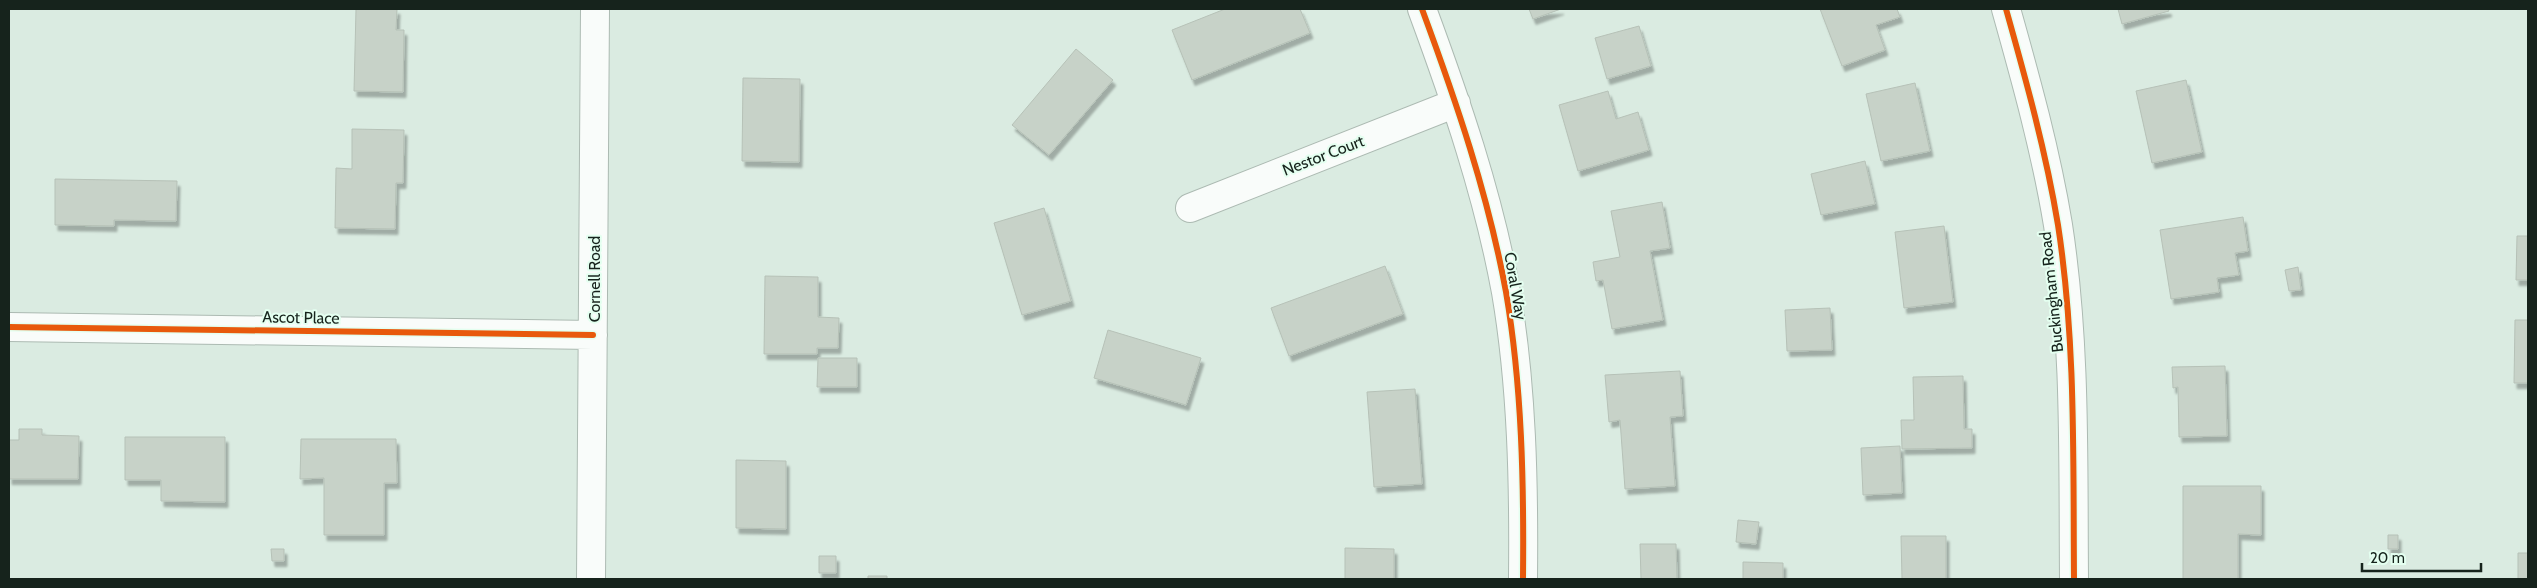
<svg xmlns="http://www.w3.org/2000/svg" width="2537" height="588" viewBox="0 0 2537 588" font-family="Cabin,sans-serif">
<defs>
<filter id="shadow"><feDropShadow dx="3" dy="5.5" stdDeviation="1" flood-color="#0004"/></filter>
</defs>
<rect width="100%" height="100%" fill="#daebe1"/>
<path fill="#c7d2c8" stroke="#b6c1b7" filter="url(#shadow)" d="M356,9H397L396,30H404L403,92L354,91Z
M1225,9H1300L1310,33L1192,80L1172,30Z
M1529,9H1561L1533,19Z
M1820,9H1897L1900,17L1876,25L1885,50L1842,66Z
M2118,9H2168L2169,11L2122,24Z
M1639,26L1651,66L1607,79L1595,38Z
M1076,49L1113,80L1049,155L1012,125Z
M743,78L800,79L799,162L742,161Z
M2186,80L2202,152L2152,163L2136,91Z
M1915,83L1930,151L1881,161L1866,94Z
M1608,91L1616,119L1638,112L1649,150L1578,171L1559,105Z
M352,129L404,130L403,183H396L395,229L335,228L336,168L352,169Z
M1865,161L1875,204L1821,215L1811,174Z
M55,179L177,181L176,221L114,220V226L55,225Z
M1662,202L1670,248L1650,251L1663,320L1612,329L1603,280L1596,281L1593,262L1620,257L1611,211Z
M1044,208L1071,301L1022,315L994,223Z
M2243,217L2248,251L2235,253L2239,275L2217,278L2219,292L2171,299L2160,230Z
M1944,226L1953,302L1904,308L1895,232Z
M2517,236H2528V280H2516Z
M1385,266L1403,314L1289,356L1271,308Z
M2298,267L2301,290L2289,291L2285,270Z
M765,276L818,277V317L839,318L838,348H817V354H764Z
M1830,308L1832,350L1787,351L1785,310Z
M2515,320H2528V383H2514Z
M1108,330L1201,358L1186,405L1094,378Z
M818,358H857V387H817Z
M2225,366L2227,436L2179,437L2178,387L2173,388L2172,367Z
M1680,371L1683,416L1670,417L1675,486L1625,489L1620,420L1609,422L1605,375Z
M1963,376L1964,429H1972V448L1902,449L1901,420H1914L1913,377Z
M1415,389L1422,484L1374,487L1367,392Z
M19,429H42V435L79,436L78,479H9V440H19Z
M125,437H225V502L161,501V480H125Z
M301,439H396L397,483H384V535H324V478L300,479Z
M1900,446L1902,493L1863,495L1861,448Z
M736,460L786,461V529L736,528Z
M2183,486H2261V535L2238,534V579H2183Z
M1738,520L1759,522L1756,544L1736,542Z
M2388,535H2398V549H2388Z
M1901,536H1946V579H1902Z
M1640,544H1676L1677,579H1641Z
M1345,548L1394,549V579H1345Z
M271,549H284V561H272Z
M2518,553H2528V579H2518Z
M819,556H836V573H819Z
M1743,562L1783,563V579H1743Z
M868,576H887V579H868Z"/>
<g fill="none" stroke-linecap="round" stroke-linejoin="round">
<g stroke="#acbab2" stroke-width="30">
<path id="minor" d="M1422,9C1456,101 1488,194 1506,292C1522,386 1524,484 1523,579
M2006,9C2026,80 2046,152 2058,225C2076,342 2073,461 2074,579
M1190,208L1456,103
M9,327L593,335
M591,579L595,9"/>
</g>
<use href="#minor" stroke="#f9fcfa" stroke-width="28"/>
<g stroke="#e4fff0" stroke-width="9">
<path id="cycleway" d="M1422,9C1456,101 1488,194 1506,292C1522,386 1524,484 1523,579
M2006,9C2026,80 2046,152 2058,225C2076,342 2073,461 2074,579
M9,327L593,335"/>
</g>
<use href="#cycleway" stroke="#e8590c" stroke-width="6"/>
</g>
<g text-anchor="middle" stroke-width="4" stroke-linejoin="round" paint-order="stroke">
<g font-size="16" fill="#16231c" stroke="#e4fff0">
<text transform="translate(1323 155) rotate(-21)" y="6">Nestor Court</text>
<text transform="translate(594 279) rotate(-90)" y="6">Cornell Road</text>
<text transform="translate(1516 286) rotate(80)" y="6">Coral Way</text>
<text transform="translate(2051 292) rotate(-96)" y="6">Buckingham Road</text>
<text transform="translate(301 317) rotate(1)" y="6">Ascot Place</text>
</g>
</g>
<rect width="2537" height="588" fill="none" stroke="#16231c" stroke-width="20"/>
<path d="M2362 563v8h119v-8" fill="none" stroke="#16231c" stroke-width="2.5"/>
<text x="2370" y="563" font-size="15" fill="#16231c" stroke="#e4fff0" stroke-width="4" paint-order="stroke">20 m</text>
</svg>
